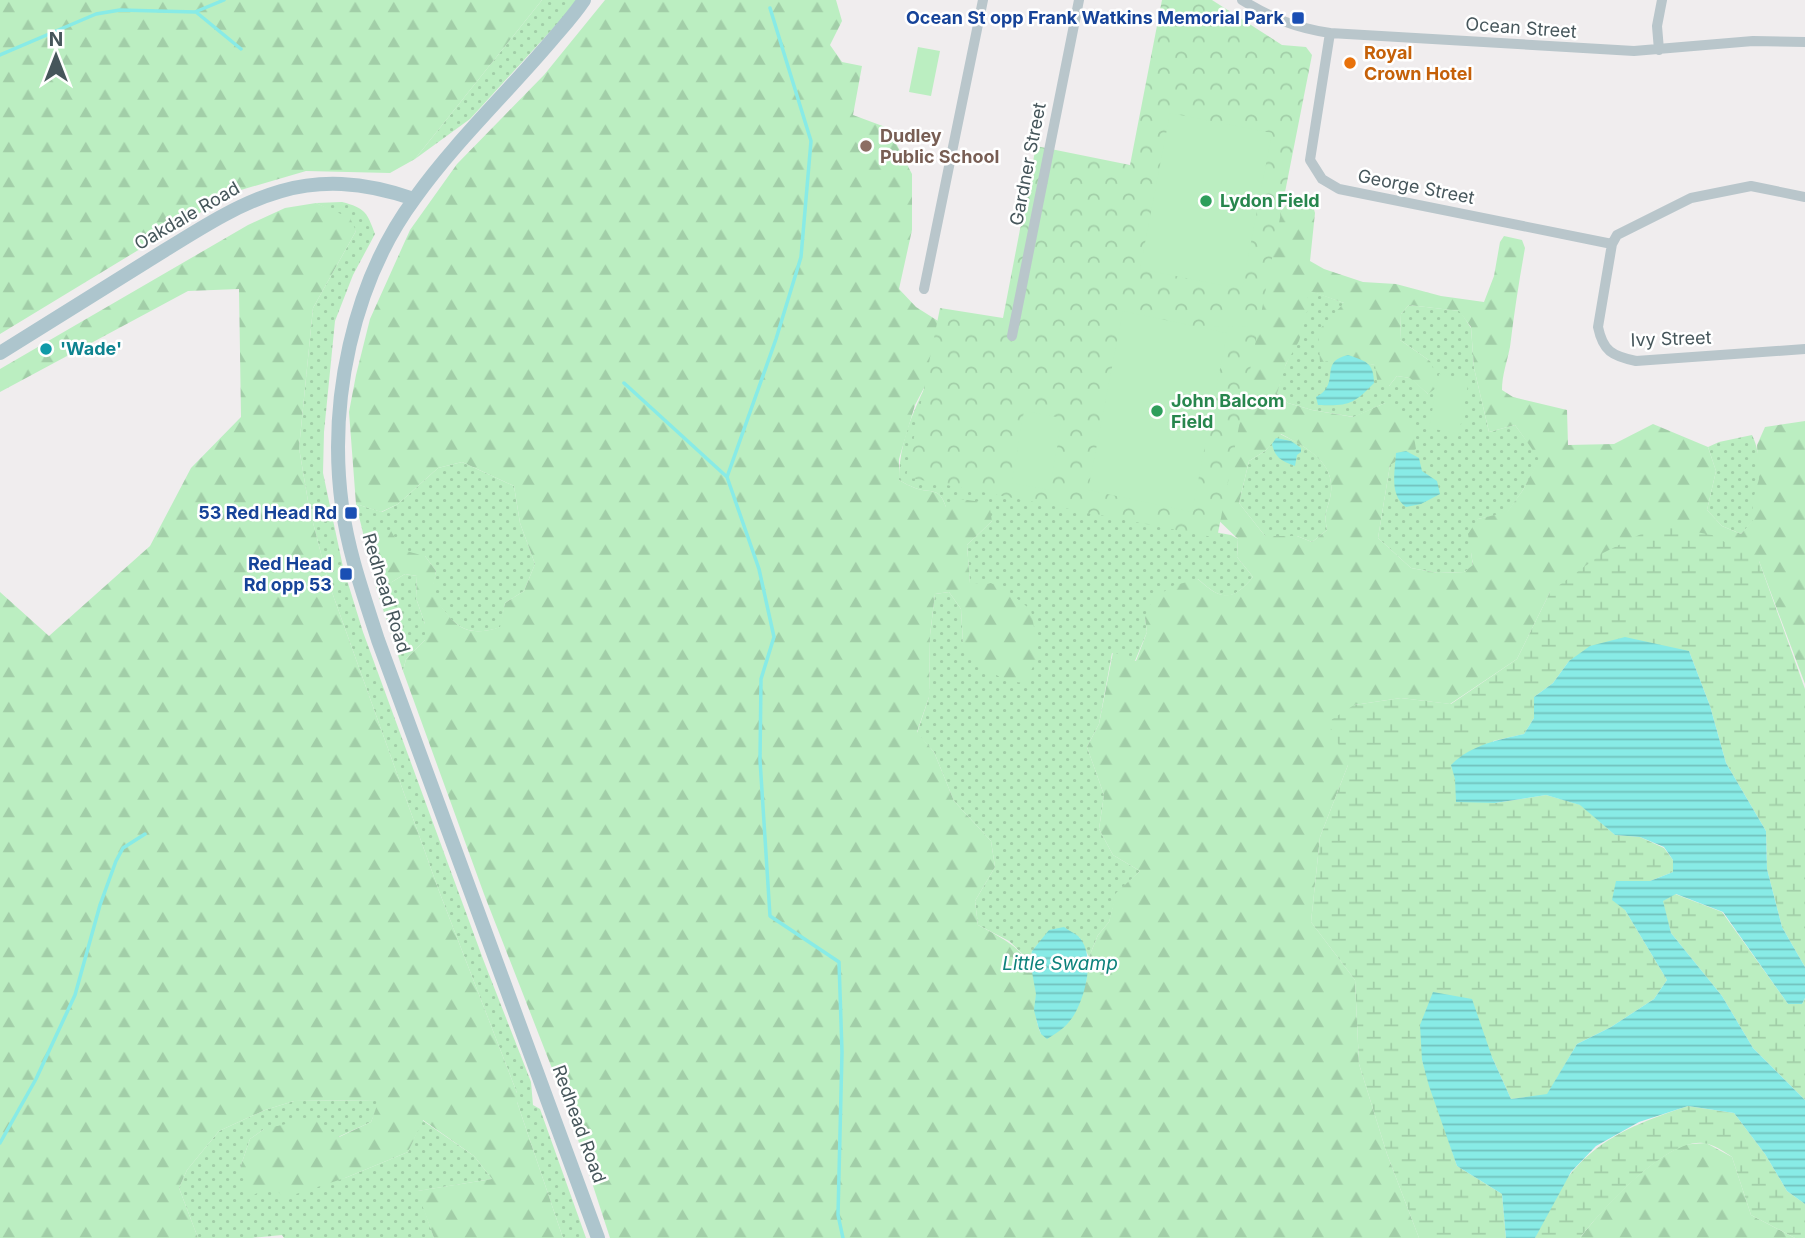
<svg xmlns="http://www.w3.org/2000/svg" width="1805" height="1238" viewBox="0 0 1805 1238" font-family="Inter,sans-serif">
<defs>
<pattern id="grass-dots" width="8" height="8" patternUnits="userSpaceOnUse" patternTransform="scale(1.75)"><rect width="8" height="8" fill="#bbeec1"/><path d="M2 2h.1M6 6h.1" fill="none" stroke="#a2cea8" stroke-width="1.8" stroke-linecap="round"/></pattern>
<pattern id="forest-firs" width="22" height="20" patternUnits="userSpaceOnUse" patternTransform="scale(1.75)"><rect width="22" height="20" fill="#bbeec1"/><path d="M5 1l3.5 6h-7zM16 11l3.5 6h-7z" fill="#a2cea8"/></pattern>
<pattern id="wetland-marsh" width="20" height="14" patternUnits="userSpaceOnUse" patternTransform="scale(1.75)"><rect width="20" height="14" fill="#bbeec1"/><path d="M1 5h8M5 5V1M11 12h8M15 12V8" fill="none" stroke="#a2cea8"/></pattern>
<pattern id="park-crowns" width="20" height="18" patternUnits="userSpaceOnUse" patternTransform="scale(1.75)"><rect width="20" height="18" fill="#bbeec1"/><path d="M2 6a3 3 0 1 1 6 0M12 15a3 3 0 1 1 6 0" fill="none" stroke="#a2cea8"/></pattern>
<pattern id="water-rules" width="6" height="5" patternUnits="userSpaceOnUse" patternTransform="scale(1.75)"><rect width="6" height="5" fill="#88ebe6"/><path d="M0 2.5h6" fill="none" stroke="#71c1bd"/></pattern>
</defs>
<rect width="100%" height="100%" fill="#f0edee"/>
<path fill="url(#grass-dots)" d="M542,0H579L470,119L415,159Z
M342,202C365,208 367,212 375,234L353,275L335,321L324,432L323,473L343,567L363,632L483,959L531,1082L533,1105L540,1109L586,1238H563L517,1102V1093L439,891L328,581L309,507L299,448L313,308L356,231L332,211L316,203Z
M1306,289L1344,303L1346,360L1376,365L1389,386L1397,376L1411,378L1428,394L1430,361L1400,340L1401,314L1409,305L1460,311L1471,328L1474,368L1489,432L1515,425L1540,459L1523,490L1507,513L1478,519L1471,552L1473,566L1464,572L1438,573L1411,568L1378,538L1390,465L1385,403L1354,417L1312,410L1288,403L1277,394C1280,383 1282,372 1287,362C1300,334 1308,322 1306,289Z
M946,347L1099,511L1231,535L1238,539L1237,557L1253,577C1232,602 1222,601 1198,579L1145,618L1147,632L1135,661L1112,653L1099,724L1087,747L1104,795L1099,829L1113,855L1140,871L1117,893L1109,922L1098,935L1089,957L1079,937L1039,943L1032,951L1030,961L1009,941L978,925L975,901L995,867L991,841L954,801L934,752L917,733L929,697L930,635L935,594L949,592L961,609L963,643L999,584H970L967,545L992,521L953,507H946C939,486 932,494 915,488C910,486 904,483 899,480C899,431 924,389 946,347Z
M1280,434C1307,447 1338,463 1330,498C1326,514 1324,512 1327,530L1312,542L1297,536H1265L1239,503L1249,461L1265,451Z
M1752,435C1758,447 1761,465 1759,480C1757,497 1751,499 1755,519L1741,534L1722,526L1707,510L1716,471L1708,447L1719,442Z
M462,462L514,486L520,523L535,564L524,591L505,603L501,627C462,640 452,622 431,593L436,571L425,556L390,583L405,574L417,576L416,598L425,624V640L406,659L403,671L377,591L356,504L382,512L398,504L438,468Z
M380,1100L371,1122L338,1137L264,1129L250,1139L240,1168L272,1185L345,1178L408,1152L422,1120L474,1156L492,1179L418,1191L434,1238H284L282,1235L252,1238H198L179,1188L187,1170L219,1131L265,1110L294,1101Z"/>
<path fill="url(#forest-firs)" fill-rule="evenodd" d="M0,0H542L415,159L390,173L306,171L234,192L0,334Z
M605,0H836L842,21L830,45L842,62L862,66L853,115L888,128L912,174V230L899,289L916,307L946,326V346L915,405L899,459V480C904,483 910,486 915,488C932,494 939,486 946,507H953L960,499L989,503L992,521L967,545L970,583L999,584L1031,610L1039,656L1024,683L1009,681L981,668L963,643L961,609L949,592L935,594L930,635L929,697L917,732L934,752L954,801L991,841L995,867L975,901L978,925C1010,942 1037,955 1036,996C1035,1010 1035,1021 1041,1034L1086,982L1089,957L1098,935L1109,922L1116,893L1140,871L1113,855L1099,829L1104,795L1087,747L1099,724L1113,652L1136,661L1147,632L1145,618L1152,600L1172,586L1198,579C1221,601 1233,601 1253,577L1237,557L1238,539L1212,514L1271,221L1287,204L1309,192L1315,213L1310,261L1324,269L1363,282L1396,284L1441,296L1484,302L1494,276L1500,242L1504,236L1522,240L1525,248C1519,281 1514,314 1510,347C1507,362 1502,375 1502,390L1513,397L1567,410L1568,445L1614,444L1653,424L1708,447L1716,471L1707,510L1722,526L1741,534L1754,519L1752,503L1759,479L1757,445L1765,427L1805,421V684L1759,561L1550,592L1517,659L1450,704L1401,698L1354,705L1348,765L1320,837L1311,922L1355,980L1359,1064L1387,1154L1419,1238H610L569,1112L484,894L403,671L406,659L425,640V624L416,598L417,576L405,574L390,583L379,579L371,552L376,531H391L402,550L425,556L436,571L432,593C452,622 462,640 500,627L505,603L524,591L535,564L520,523L514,486L462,462L438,468L398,504L381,512L356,504L349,412L356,375L370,319L410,230L457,164L544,75ZM1307,290L1344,303L1318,331L1320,362L1346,360L1375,365L1378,386H1389L1397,376L1410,378L1428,394L1440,385L1430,361L1400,340L1401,314L1409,305L1459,311L1471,327L1474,368L1489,432L1515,425L1539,459L1523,490L1507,512L1478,519L1468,534L1473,565L1464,572L1438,573L1411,568L1378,538L1390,465L1416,449L1411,419L1385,403L1353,417L1312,410L1288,403L1277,394L1286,364L1299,341L1308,308ZM1281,434C1307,448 1338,463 1330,498C1326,514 1324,512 1327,530L1312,542L1297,536H1265L1239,503L1249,461L1265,451Z
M316,203L350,218L356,231L313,308L299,448L309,507L328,581L439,891L517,1093V1102L563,1238H434L417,1191L492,1179L474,1156L423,1120L408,1152L345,1178L284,1198L272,1185L250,1197L240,1168L250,1139L264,1129L313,1118L339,1137L371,1122L379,1100L294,1101L265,1110L219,1131L187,1170L179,1188L198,1238H0V592L49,636L150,546L191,468L241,417L239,289L188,291L0,392V369L248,225L285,208Z
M1706,1143L1732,1157L1751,1215L1795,1238H1580C1604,1207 1644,1164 1680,1147C1687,1143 1698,1144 1706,1143Z"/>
<path fill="url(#wetland-marsh)" d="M1659,525L1712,535L1759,561L1805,689V967L1782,927L1767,869L1766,831L1726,763L1710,706L1689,651L1569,661L1553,683L1534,697V718L1524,734L1493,741L1495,803L1546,795L1581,805L1615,835L1640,837L1664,848L1673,860V872L1650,881H1616L1625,910L1667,980L1654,999L1611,1027L1577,1044L1547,1095L1511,1099L1492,1057L1422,1060L1457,1166L1502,1194L1506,1238H1419L1387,1154L1359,1064L1355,980L1311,922L1320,837L1348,765L1328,722L1354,705L1401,698L1451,704L1517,659L1550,592L1603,553Z
M1675,894L1722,912L1788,1004H1802L1805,998V1100L1753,1048L1722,996L1671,933L1662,901Z
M1688,1106L1734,1113L1765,1154L1787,1191L1805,1204V1238H1795L1751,1215L1732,1157C1725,1152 1716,1146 1708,1144C1671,1132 1601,1211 1580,1238H1535C1569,1155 1606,1133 1688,1106Z"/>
<path fill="url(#park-crowns)" d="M1162,0H1212L1282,45L1306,47L1312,55L1217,538L906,477L940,308L1003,318L1036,146L1130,165Z"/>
<path fill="#bbeec1" d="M918,47L940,51L931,96L909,92Z
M1170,113L1272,133L1242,289L1140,269Z
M1123,311L1227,333L1192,512L1088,490Z
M1213,317H1248V327L1213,326Z
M1439,374L1469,379L1459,434L1429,428Z
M1024,411L1062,418L1050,490L1012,483Z"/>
<path fill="url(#water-rules)" d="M1348,355C1365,361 1374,362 1374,383C1353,405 1348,406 1318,405L1316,397C1319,395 1323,393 1325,390C1336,376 1322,361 1348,355Z
M1276,438L1291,441L1301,448V452L1297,455L1295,466C1282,461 1275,458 1272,444Z
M1406,451L1419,458L1422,471L1437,481L1440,494L1421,504L1406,507C1389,495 1395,472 1396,453Z
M1625,637L1689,651L1710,706L1726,763L1766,831L1767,869L1782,927L1805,967V998L1802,1004H1788L1723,912L1676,894L1663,901L1671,933L1722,996L1753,1048L1805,1100V1204L1787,1191L1765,1154L1734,1113L1688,1106L1639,1122L1596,1146L1571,1172L1535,1238H1506L1502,1194L1457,1166L1429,1086L1422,1060L1420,1025L1433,992L1472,999L1492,1057L1511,1099L1547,1094L1577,1044L1611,1027L1654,999L1667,980L1625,910L1612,900L1616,881H1650L1673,872V860L1664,847L1640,837L1615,835L1580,805L1546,795L1495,803L1456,802L1455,779L1451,765C1471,745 1497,740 1524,734L1534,718V697L1553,683L1569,661L1590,646Z
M1064,927C1068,930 1074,933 1078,936C1097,955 1085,999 1072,1018C1065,1028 1057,1033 1047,1039L1041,1034L1038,1026L1034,1010L1036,994L1030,961L1032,951L1049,930Z"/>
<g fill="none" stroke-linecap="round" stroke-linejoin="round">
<path stroke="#88ebe6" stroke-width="3.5" d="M196,12L241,49
M0,55L96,14L120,10L195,12L224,0
M624,383L727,477L759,569L774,637L761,679L760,760L770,916L839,962L842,1052L838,1215L843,1238
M727,477L776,339L801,257L811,141L770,8
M0,1143L36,1079L75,995L100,905L116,861L123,848L145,834"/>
<path stroke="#b9c6cb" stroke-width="10" d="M1242,0C1271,18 1296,28 1330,33L1634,51L1753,41L1805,42
M1330,33L1310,160L1322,179L1339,189L1612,244
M1659,50L1657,26L1662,0
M1805,197L1751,186L1691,198L1617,235L1612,244L1598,327C1603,351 1612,356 1636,361L1805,349
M924,289L983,0
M1012,336L1079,0"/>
<path stroke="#adc5cd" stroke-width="14" d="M584,0C574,15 562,28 551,41C506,94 455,142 415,198C352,283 328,403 342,506C348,552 364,596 378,640L598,1238
M0,353C48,323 97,293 146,262C240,204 299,159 414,199"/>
</g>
<g fill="#1a4fb4" stroke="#fff" stroke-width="2.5">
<rect x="1291" y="11" width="14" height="14" rx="3.5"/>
<rect x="344" y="506" width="14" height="14" rx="3.5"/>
<rect x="339" y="567" width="14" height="14" rx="3.5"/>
</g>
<circle fill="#e8710a" stroke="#fff" stroke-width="2.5" cx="1350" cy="63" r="7"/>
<circle fill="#8d6e63" stroke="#fff" stroke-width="2.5" cx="866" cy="146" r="7"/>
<g fill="#2e9e5b" stroke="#fff" stroke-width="2.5">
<circle cx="1206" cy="201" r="7"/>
<circle cx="1157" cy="411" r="7"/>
</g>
<circle fill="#0f9aa8" stroke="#fff" stroke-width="2.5" cx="46" cy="349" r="7"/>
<g text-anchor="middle" stroke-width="5" stroke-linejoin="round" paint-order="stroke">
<g font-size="18" font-weight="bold" fill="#164399" stroke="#fff" text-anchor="end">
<text x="1284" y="24">Ocean St opp Frank Watkins Memorial Park</text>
<text x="337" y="519">53 Red Head Rd</text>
<text x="332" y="570">Red Head<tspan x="332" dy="21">Rd opp 53</tspan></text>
</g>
<g font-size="18" fill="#46565b" stroke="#fff">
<text transform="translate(1521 28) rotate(4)" y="6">Ocean Street</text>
<text transform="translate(1028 164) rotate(-79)" y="6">Gardner Street</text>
<text transform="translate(1416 187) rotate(11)" y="6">George Street</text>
<text transform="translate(187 216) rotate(-30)" y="6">Oakdale Road</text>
<text transform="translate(1671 339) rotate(-2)" y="6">Ivy Street</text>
<text transform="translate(386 593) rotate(73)" y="6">Redhead Road</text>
<text transform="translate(579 1124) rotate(70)" y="6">Redhead Road</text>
</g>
<g font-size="18" font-weight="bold" fill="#c56008" stroke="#fff" text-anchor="start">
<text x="1364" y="59">Royal<tspan x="1364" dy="21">Crown Hotel</tspan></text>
</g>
<g font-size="18" font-weight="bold" fill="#785e54" stroke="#fff" text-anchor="start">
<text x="880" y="142">Dudley<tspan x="880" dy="21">Public School</tspan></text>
</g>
<g font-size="18" font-weight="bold" fill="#27864d" stroke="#fff" text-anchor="start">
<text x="1220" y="207">Lydon Field</text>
<text x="1171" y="407">John Balcom<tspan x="1171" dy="21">Field</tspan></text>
</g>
<g font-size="18" font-weight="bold" fill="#0d838f" stroke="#fff" text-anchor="start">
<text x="60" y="355">'Wade'</text>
</g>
<g font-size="19" font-style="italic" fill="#0d827c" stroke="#fff">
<text x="1060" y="970">Little Swamp</text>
</g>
</g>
<g transform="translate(56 56)" stroke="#ffffff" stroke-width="5" paint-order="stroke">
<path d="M0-5L12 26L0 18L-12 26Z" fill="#46565b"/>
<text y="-10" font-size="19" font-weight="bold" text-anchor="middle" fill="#46565b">N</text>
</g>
</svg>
